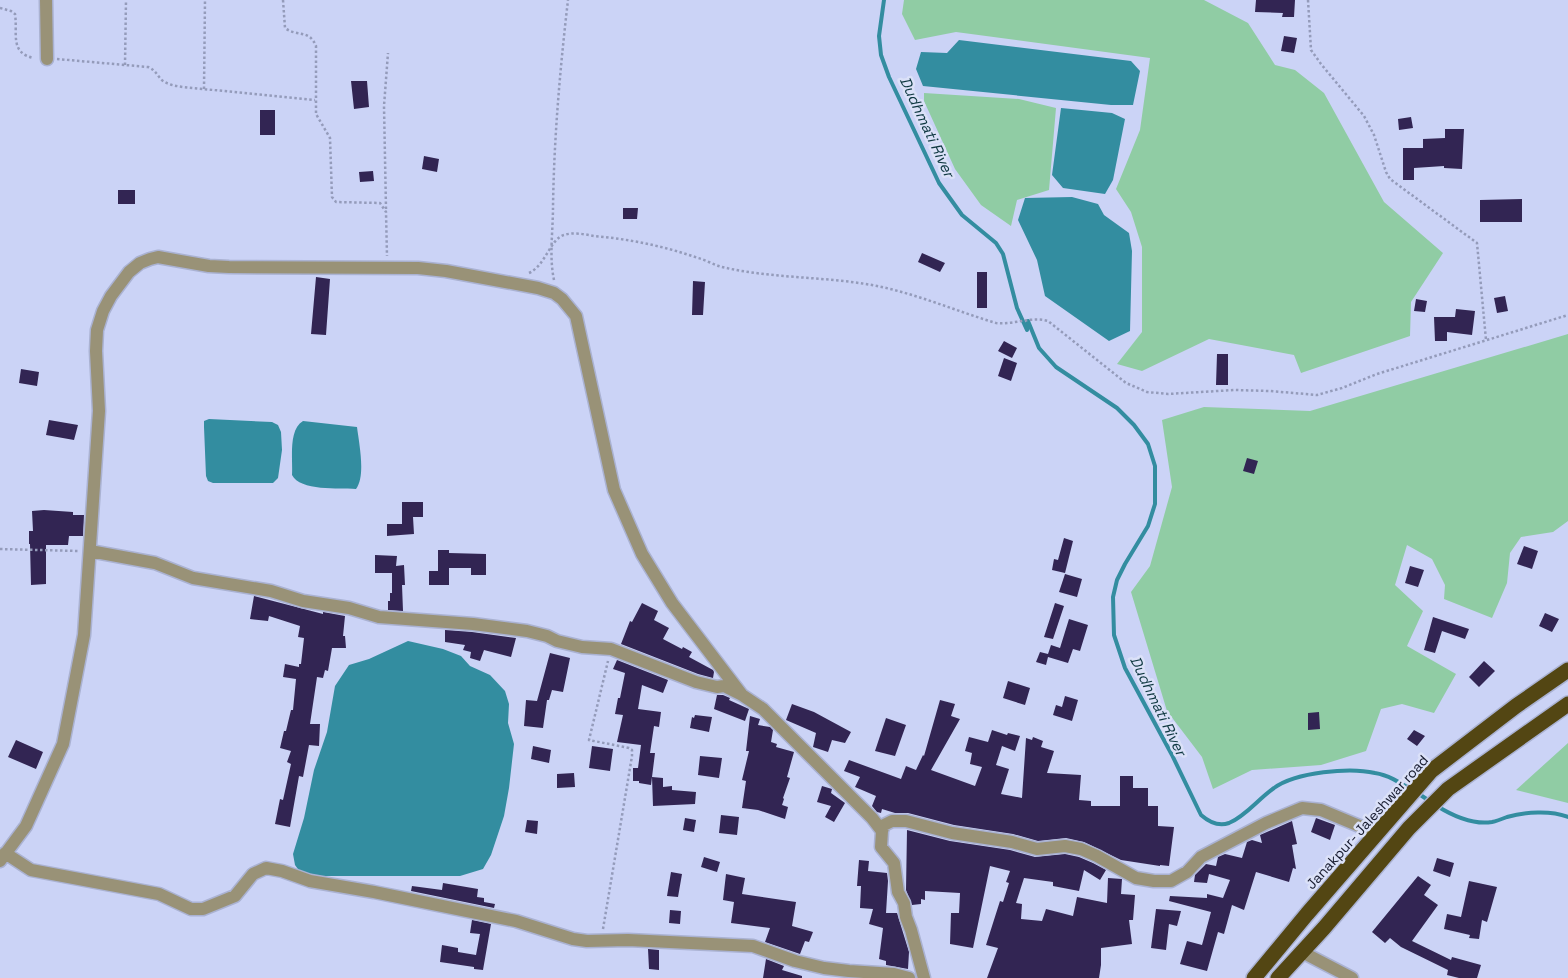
<svg xmlns="http://www.w3.org/2000/svg" width="1568" height="978" viewBox="0 0 1568 978" font-family="'Space Grotesk',sans-serif">
<rect width="100%" height="100%" fill="#cbd3f6"/>
<path fill="#90cca4" d="M904,0H1204L1248,23L1275,65L1295,70L1324,93L1384,202L1443,253L1411,302L1410,336L1301,373L1294,355L1209,339L1142,371L1117,364L1142,332V247L1131,212L1116,189L1140,130L1150,58L956,32L915,40L902,14Z
M924,93L1019,99L1056,108L1049,190L1017,200L1011,226L981,205L955,169L924,101Z
M1568,334V521L1553,532L1521,537L1510,553L1507,583L1492,618L1444,599L1445,585L1432,559L1407,545L1395,585L1423,611L1407,646L1456,674L1434,713L1402,704L1381,709L1366,751L1321,765L1252,770L1213,789L1202,757L1167,711L1131,592L1150,566L1172,487L1162,420L1204,407L1310,411Z
M1568,743V803L1516,790Z"/>
<path fill="#338da0" d="M959,40L1131,61L1140,71L1133,105H1111L923,86L916,69L921,52L947,53Z
M1061,108L1112,113L1125,119L1113,180L1105,194L1063,188L1052,175Z
M1072,197L1098,204L1104,215L1129,233L1132,251L1130,331L1109,341L1045,296L1037,260L1018,220L1025,198Z
M209,419L272,422L278,425L281,432L282,450L278,478L273,483H213L208,481L206,476L204,427V421Z
M303,421L357,427C359,443 366,476 356,489C339,488 300,491 292,475C293,459 288,430 303,421Z
M408,641L443,649L461,656L470,666L490,675L505,691L509,704L508,723L514,744L509,788L504,816L491,855L483,869L460,876H319L300,872L295,865L293,854L304,818L314,770L327,732L335,686L349,665L369,659Z"/>
<g fill="none" stroke-linecap="round" stroke-linejoin="round">
<path stroke="#338da0" stroke-width="4" d="M884,0L879,36L881,55L889,77L939,183L962,215L996,243L1003,254L1017,308L1027,330L1028,321L1039,348L1056,367L1117,408L1134,425L1148,444L1155,466V504L1148,526L1125,564L1117,580L1113,597L1114,635L1125,668L1172,755L1201,815C1209,822 1218,827 1229,823C1246,816 1259,798 1274,788C1296,772 1350,767 1375,773C1388,775 1399,782 1410,789
M1416,792L1431,802
M1437,806C1453,816 1473,825 1492,822C1497,821 1502,819 1507,817C1526,812 1550,810 1568,817"/>
</g>
<path fill="#322553" d="M1256,0H1295L1294,17H1282L1283,13L1255,12Z
M1284,36L1297,38L1294,53L1281,51Z
M351,81H367L369,107L354,109Z
M260,110H275V135H260Z
M1411,117L1413,128L1399,130L1398,119Z
M1445,129H1464L1462,169L1444,168V166L1414,168V180H1403V148H1423V139L1445,138Z
M424,156L439,159L437,172L422,169Z
M373,171L374,181L360,182L359,172Z
M118,190H135V204H118Z
M1522,199V222H1480V200Z
M623,208H638L637,219H623Z
M922,253L945,263L940,272L918,262Z
M977,272H987V308H977Z
M316,277L330,279L326,335L311,334Z
M693,281L705,282L703,315H692Z
M1505,296L1508,311L1497,313L1494,298Z
M1416,299L1427,301L1425,312L1414,311Z
M1456,309L1475,311L1472,335L1447,332V341H1435L1434,317H1455Z
M1004,341L1017,348L1012,358L998,351Z
M1217,354H1228V385H1216Z
M1004,358L1017,363L1011,381L998,376Z
M21,369L39,372L37,386L19,383Z
M49,420L78,425L74,440L46,435Z
M1247,458L1258,461L1254,474L1243,471Z
M402,502H423V517H413L414,534L387,536V524H402Z
M44,510L73,512V515H84L83,536H69L68,545H46V584L31,585L30,544H29V531H33L32,511Z
M1064,538L1073,541L1065,573L1052,570L1054,559L1058,560Z
M1524,546L1538,551L1532,569L1517,564Z
M438,550H449V553L486,554V575H471V568H449V585H429V571H438Z
M375,555L397,556L396,566L404,565L405,585H402L403,611L388,610V601H390V593H392V573H375Z
M1410,566L1424,570L1418,587L1405,583Z
M1065,574L1082,579L1077,597L1059,592Z
M254,596L323,614V612L345,616L343,636H345L346,648H332L328,671L325,670L323,678L317,677L310,724H320L319,746L309,745L303,777L299,776L290,827L275,824L280,799L283,800L291,764L287,762L291,751L280,748L284,731H286L291,710H293L296,679L283,677L285,664L299,667V664H301L304,638L298,637L300,626L269,616L268,621L250,619Z
M642,603L658,611L654,620L669,628L663,639L682,649L683,647L692,652L689,657L713,670L714,672L713,678L698,674L621,644L630,621L632,622Z
M1055,603L1064,606L1053,639L1044,637Z
M1545,613L1559,619L1552,632L1539,626Z
M1433,617L1469,629L1465,639L1442,631L1435,653L1424,650Z
M1069,619L1088,625L1080,651L1073,649L1068,663L1048,657L1046,665L1036,662L1040,652L1048,654L1051,645L1060,648Z
M445,630L472,632L516,638L511,657L484,650L480,661L470,658L471,652L463,650L465,645L445,642Z
M550,653L570,658L563,692L552,690L549,700H547L543,728L524,726L526,700L537,701Z
M617,660L668,680L663,693L642,685L638,709L661,712L659,727L654,726L650,753H655L651,785L639,783V781H633V768H638L641,745L617,742L623,715L615,714L618,698H620L625,673L613,669Z
M1484,661L1495,671L1479,687L1469,677Z
M1008,681L1030,688L1025,705L1003,698Z
M717,695H723L730,698L729,700L749,709L745,721L714,709Z
M1065,696L1078,700L1072,721L1053,715L1056,705L1062,707Z
M940,700L955,704L951,716L960,719L931,770L975,786L982,767L970,764L972,753L965,751L969,737L988,742L992,730L1007,735L1008,733L1020,736L1015,751L1002,746L996,765L1009,769L1001,794L1022,798L1026,738L1032,740L1033,737L1043,741L1041,747L1054,751L1047,773L1081,775L1079,800L1091,801V806H1120V776H1133V788H1148V806H1158V826L1174,827L1169,866L1160,865V866L1121,860L1084,842L1066,838L1038,841L1013,834L954,825L908,813H895L882,809L881,813L877,812L872,806L876,796L855,787L860,777L844,771L849,760L901,779L906,766L916,770L923,755L924,756Z
M792,704L814,712L851,732L845,743L832,740L828,752L813,747L816,733L786,720Z
M1319,712L1320,729L1308,730V713Z
M695,715L712,717L709,732L690,728L692,717L694,718Z
M750,716L760,719L758,725L770,727L773,730L771,742L777,744L776,747L794,752L787,777L790,778L783,798L784,799L782,805L788,807L785,819L758,810L742,808L746,781L742,780L749,751H746Z
M886,718L906,725L895,756L875,751Z
M1414,730L1425,736L1417,746L1407,739Z
M16,740L43,752L36,769L8,757Z
M533,746L551,750L549,763L531,759Z
M592,746L613,749L610,771L589,768Z
M700,756L722,758L719,778L698,775Z
M574,773L575,787L557,788V774Z
M652,777L663,778V787L672,786V790L696,792L695,804L653,806Z
M822,786L832,789L831,793L845,803L834,822L825,817L831,806L817,802Z
M721,815L739,817L737,835L719,833Z
M685,818L696,820L694,832L683,830Z
M1316,818L1335,825L1330,840L1311,832Z
M527,820L538,821L537,834L525,832Z
M1292,821L1297,844L1292,845L1296,869L1293,868L1289,882L1256,872L1244,910L1232,905L1224,934L1218,932L1207,971L1180,964L1187,941L1202,945L1211,912L1169,901L1170,896L1207,898V894L1223,898L1230,880L1209,874L1207,883L1194,882L1195,875L1206,864L1216,866L1218,857L1225,854L1242,858L1247,842L1252,840L1262,843L1260,835Z
M907,830L950,841L1010,850L1035,857L1065,854L1079,857L1093,863L1106,870L1100,880L1084,870L1079,891L1053,886V882L1024,878L1016,903L1022,904L1021,919L1042,921L1046,909L1073,916L1077,897L1107,903L1108,878L1122,879L1121,894L1135,895L1133,920H1129L1132,944L1101,948V965L1099,978H987L998,948L986,945L1000,901L1003,902L1009,883L1006,882L1010,871L990,866L973,948L950,944L951,913H959L960,893L925,891V900L921,899V904L912,905L906,890Z
M704,857L720,862L717,872L701,867Z
M1437,858L1454,863L1450,877L1433,871Z
M859,860L869,861L868,871L887,873L888,881L886,913H897L909,952L908,969L886,965V961L879,959L883,928L869,924L873,909L860,908L861,886H857Z
M671,872L682,874L678,897L667,896Z
M726,874L745,878L742,894L796,902L792,926L813,932L809,942L805,941L800,954L765,942L770,928L731,923L734,902L723,900Z
M1418,876L1431,885L1424,895L1438,905L1412,941L1451,960L1452,957L1481,965L1477,978H1459L1447,975L1448,970L1401,947L1390,938L1385,943L1372,932Z
M1469,881L1497,887L1487,922L1482,920L1479,939L1469,938L1470,935L1444,929L1447,914L1461,917Z
M443,883L478,889L477,897L484,898V902L495,904L494,908L411,891L412,886L442,890Z
M1156,909L1181,911L1177,926L1169,924L1166,950L1151,948Z
M670,910L681,911L680,924L669,923Z
M472,920L491,924L483,970L474,969V967L440,962L442,945L458,948V952L476,955L480,934L470,933Z
M648,949L659,950V970L649,969Z
M766,959L784,966L782,970L802,976V978H763Z"/>
<g fill="none" stroke-linecap="round" stroke-linejoin="round">
<g stroke="#aab2d2" stroke-width="15">
<path id="street" d="M46,0L47,59
M90,551L155,563L193,578L271,591L303,601L349,608L379,617L473,624L527,631L547,636L557,641L582,647L611,649L696,682L717,687L724,686L742,695L763,709L872,818L882,831L881,847L894,863L898,892L904,903L906,917L911,930L924,978
M882,831L884,825L892,821H906L952,833L1012,842L1037,849L1065,846L1081,849L1097,856L1136,878L1154,881H1171L1187,872L1201,857L1266,823L1302,808L1321,810L1369,830L1379,829
M5,853L31,870L159,894L191,909H203L235,896L253,874L266,868L282,871L310,881L374,892L516,921L573,939L587,941L628,940L753,946L795,961L824,968L849,971L894,974L909,978
M0,861L26,826L63,744L84,635L99,411L96,351L97,330L103,311L111,296L129,272L140,263L150,259L158,257L209,266L229,267L418,268L446,271L538,288L554,293L562,299L576,316L614,490L642,554L672,603L742,695
M1302,952L1352,978"/>
</g>
<g stroke="#aab2d2" stroke-width="18">
<path id="highway" d="M1254,978L1307,914L1431,771L1516,706L1568,670
M1278,978L1324,928L1409,828L1448,789L1568,704"/>
</g>
<path stroke="#949bba" stroke-width="2.5" stroke-dasharray="2.5 2.5" stroke-linecap="butt" d="M283,0L285,28C297,37 309,29 316,46V114L330,138L332,197L336,202L380,203L386,212L387,256
M1308,0L1311,50L1321,64L1364,116L1374,135L1386,172L1390,179L1477,243L1486,340
M0,8L11,11L15,14C18,33 9,53 34,58
M57,59L148,67C156,70 157,76 163,81C169,85 176,86 183,87L315,100
M125,65L126,0
M204,89L205,0
M386,209L384,106L388,53
M529,273C546,265 550,239 564,235C573,232 584,234 594,236C629,239 664,246 698,258C706,260 714,265 722,267C773,279 826,276 877,286C917,294 956,311 996,323C1014,325 1031,316 1048,321L1126,383L1147,392L1168,394L1234,390L1270,391L1317,395L1342,388L1377,374L1568,315
M554,280C549,257 553,231 553,207C554,138 560,69 568,0
M0,549L78,551
M603,929L632,756V750L629,748L589,740L608,661"/>
<use href="#street" stroke="#999277" stroke-width="12"/>
<use href="#highway" stroke="#534613" stroke-width="15"/>
</g>
<g text-anchor="middle" stroke-width="5" stroke-linejoin="round" paint-order="stroke">
<g font-size="14" fill="#15192d" stroke="#dbe1f8">
<text transform="translate(1367 822) rotate(-48)" y="5">Janakpur- Jaleshwar road</text>
</g>
<g font-size="15" font-style="italic" fill="#0f3841" stroke="#dbe1f8">
<text transform="translate(927 127) rotate(65)" y="5">Dudhmati River</text>
<text transform="translate(1158 706) rotate(64)" y="5">Dudhmati River</text>
</g>
</g>
</svg>
